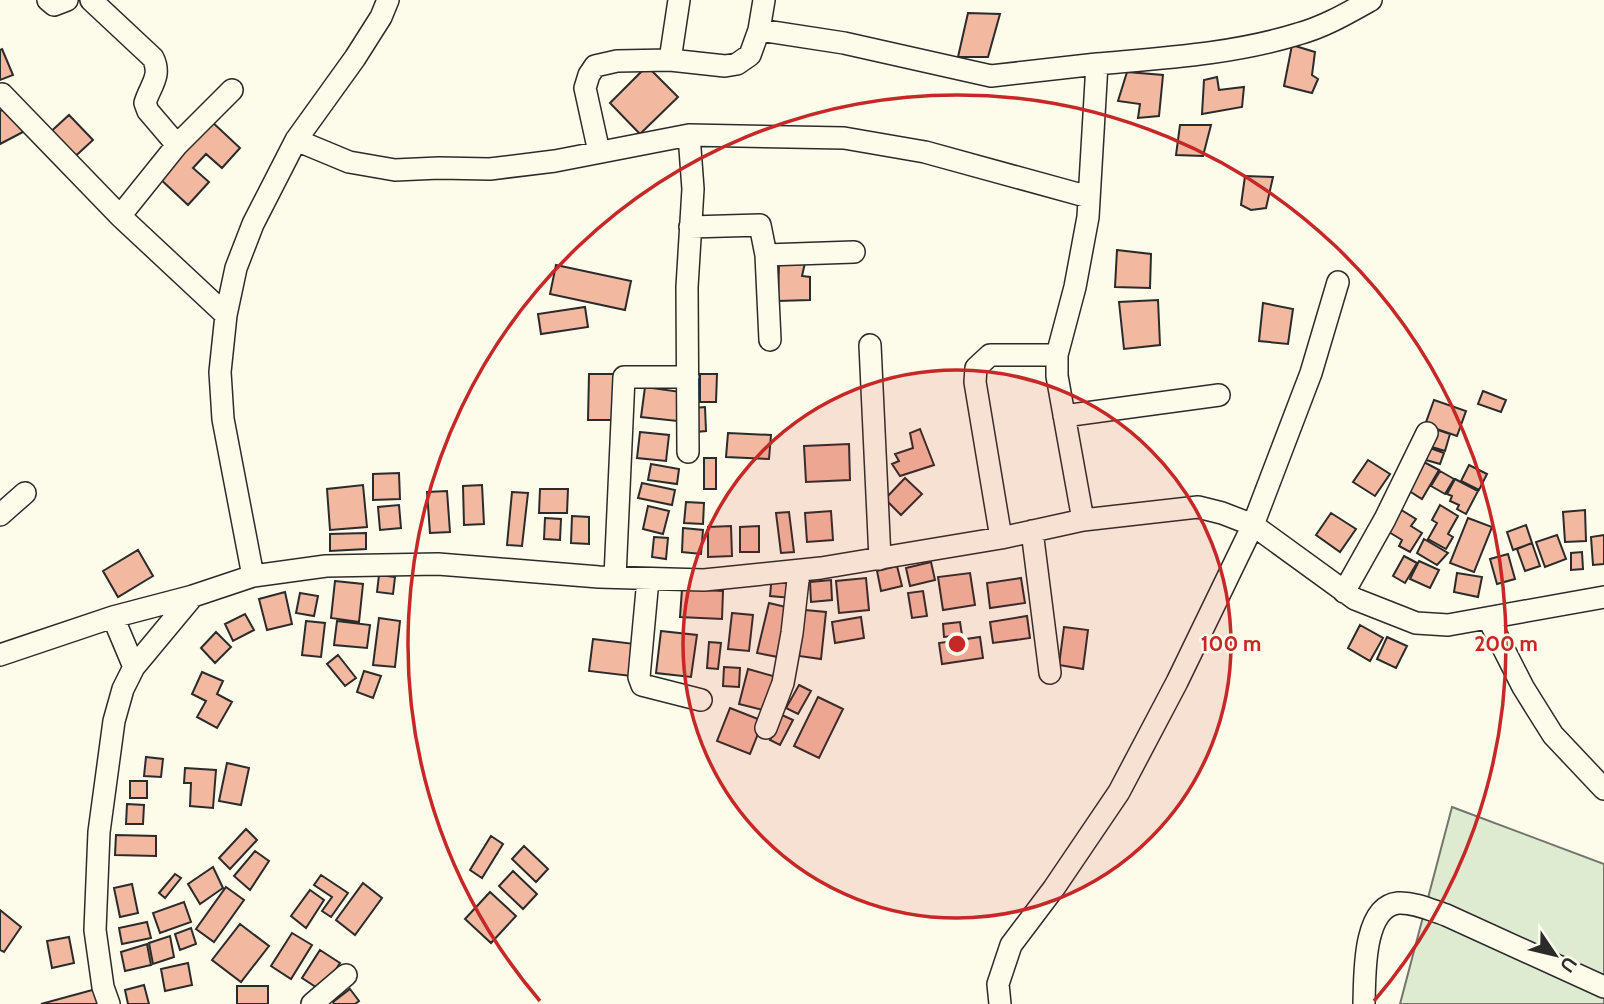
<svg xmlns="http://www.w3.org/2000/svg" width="1604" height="1004" viewBox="0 0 1604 1004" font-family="Cabin,sans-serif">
<rect width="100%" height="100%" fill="#fdfbea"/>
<path fill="#deebd1" stroke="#74746e" stroke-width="2" d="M1452,807L1604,864V1004H1400Z"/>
<path fill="#f2b8a0" stroke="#2b2b2b" stroke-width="2" d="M968,13L1000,14L988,57H958Z
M1292,45L1315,52L1312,75L1318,79L1312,93L1284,86Z
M2,49L13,75L0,80V50Z
M647,66L678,97L640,134L610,103Z
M1127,72L1163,75L1159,116L1138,118L1140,104L1118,101Z
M1217,77L1219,90L1244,87L1242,107L1202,114L1204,80Z
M10,106L23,132L0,144V111Z
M69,115L93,140L69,162L46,136Z
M210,120L240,148L222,168L206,154L193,168L209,182L188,205L158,177Z
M1180,125H1211L1203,156L1176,155Z
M1245,176L1273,177L1266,208L1251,210L1241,205Z
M1117,250L1151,254L1150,288L1115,287Z
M779,262L805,263L802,276L810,277V300L778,301Z
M556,265L631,281L625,310L550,294Z
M1158,300L1160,345L1124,349L1119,302Z
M1263,303L1293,309L1288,344L1259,341Z
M585,307L588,327L541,334L538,314Z
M589,374H617L615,420H588Z
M700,374H717L716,402H700Z
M645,387L681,392L677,421L641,417Z
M1483,391L1506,400L1501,412L1478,404Z
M1434,400L1466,411L1457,436L1425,425Z
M705,407L706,431L696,432L694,408Z
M920,429L934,465L900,476L892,464L899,461L895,454L913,448L910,433Z
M1438,430L1450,434L1445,451L1432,447Z
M640,432L669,435L666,461L637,458Z
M728,433L771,435L769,459L726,457Z
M849,444L850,480L806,482L804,446Z
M1430,448L1444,453L1440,464L1426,460Z
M704,458H716V489H704Z
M1368,460L1390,474L1375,496L1353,482Z
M1422,461L1439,470L1422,499L1406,489Z
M651,464L679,469L677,484L648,480Z
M1469,465L1487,474L1479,490L1461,481Z
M1440,471L1454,479L1445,494L1431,486Z
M399,473L400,499L373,500V474Z
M905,478L922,494L901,515L885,499Z
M1455,479L1478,491L1466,514L1457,509L1459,505L1450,501L1452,496L1447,494Z
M642,483L675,490L672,505L638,498Z
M363,485L367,527L330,530L327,489Z
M482,485L484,524L464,525L463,486Z
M540,489H568L567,513H539Z
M447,491L450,532L430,533L427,492Z
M512,492L528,493L522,546L507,545Z
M686,502L704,503L703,524L684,523Z
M399,505L401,528L380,530L378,507Z
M1440,505L1458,516L1448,534L1453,537L1446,549L1428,539L1437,523L1432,520Z
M648,506L669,511L663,534L643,529Z
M1398,508L1416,519L1411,526L1422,533L1410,552L1399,546L1402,540L1384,529Z
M1585,510L1586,541L1565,542L1563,512Z
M831,511L833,540L807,542L805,513Z
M789,512L794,552L781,553L776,513Z
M1331,513L1356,529L1340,552L1316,535Z
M572,516L589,517V544L571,543Z
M545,518L561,519L560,540L544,539Z
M1468,518L1492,527L1474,572L1450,563Z
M1526,525L1532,543L1513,550L1507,532Z
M731,526L732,556L708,557V527Z
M759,526V552H740V527Z
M683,528L703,530L701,554L682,552Z
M366,533V549L330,551V534Z
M1557,535L1566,559L1545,567L1536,542Z
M1604,535V564L1593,565L1591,537Z
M654,537L668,538L666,559L652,557Z
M1424,539L1448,553L1437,565L1417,553Z
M1532,543L1540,566L1525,571L1517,549Z
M138,550L153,576L118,597L103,571Z
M1582,552L1583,569L1571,570V553Z
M1508,554L1515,579L1497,584L1490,559Z
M1404,556L1417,563L1405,583L1393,576Z
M1419,561L1439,570L1430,588L1410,579Z
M931,562L935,580L910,586L906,568Z
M897,566L902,586L881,591L877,571Z
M970,573L975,605L943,610L938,577Z
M1457,573L1482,577L1478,597L1454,592Z
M379,575L395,577L393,594L377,592Z
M772,575L794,578L792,598L770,596Z
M866,578L869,610L839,613L836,581Z
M1021,578L1025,603L990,608L987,583Z
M831,580L832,600L811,602L810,582Z
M335,581L363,584L359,622L331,618Z
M682,589L723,591L722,619L680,617Z
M923,591L927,616L912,618L908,593Z
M285,592L292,624L267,630L259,599Z
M300,593L318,596L314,616L296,613Z
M769,603L790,608L778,657L757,653Z
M805,610L826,612L821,659L799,656Z
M732,613L753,615L749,651L728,649Z
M245,614L254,630L233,641L225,624Z
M1027,616L1030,638L993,643L990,622Z
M861,617L864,638L835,643L832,622Z
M379,618L400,621L395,667L373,665Z
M306,621L325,623L321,657L302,655Z
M337,621L370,625L367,648L334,645Z
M960,622L962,635L944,637L943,624Z
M1360,625L1383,638L1370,661L1348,648Z
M1064,627L1088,630L1083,669L1059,665Z
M661,631L697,635L691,677L656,673Z
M216,632L231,647L215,663L201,648Z
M980,637L983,658L942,664L939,643Z
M1387,637L1407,646L1396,668L1377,659Z
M593,639L635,644L631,676L589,671Z
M709,642L721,643L718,669L707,668Z
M338,655L356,678L345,686L327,664Z
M724,667L740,668L739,687L723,686Z
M748,669L780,678L771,712L739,704Z
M364,671L381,676L373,698L357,692Z
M202,672L223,681L217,694L232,702L217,728L197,717L206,701L192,694Z
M799,685L811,691L798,714L786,708Z
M818,697L843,709L819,758L794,746Z
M730,708L763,721L750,754L717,741Z
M782,715L793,720L780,745L770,740Z
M146,757L163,759L161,777L144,776Z
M227,763L249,768L241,805L219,801Z
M185,768L216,770L213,808L190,806L191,783H184Z
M130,781H147V798H130Z
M127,804L144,805L143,824H126Z
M246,829L257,840L230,869L219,858Z
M116,835L156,836V856L115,855Z
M491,836L503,844L482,878L470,870Z
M524,846L548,869L536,882L512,859Z
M255,851L269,861L250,890L234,876Z
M213,867L223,888L200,904L188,884Z
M513,871L537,894L523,909L499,886Z
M175,874L181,878L165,898L159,893Z
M321,875L348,893L331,917L322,911L332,897L314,885Z
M363,883L382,898L355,935L336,920Z
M132,884L138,913L120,917L114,888Z
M226,887L244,900L214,942L196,929Z
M310,890L324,900L306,928L291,916Z
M490,892L516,916L491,943L465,919Z
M184,902L191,922L160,933L153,913Z
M0,910L21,927L4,952L0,950Z
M147,922L151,938L122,944L119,928Z
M240,924L269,946L241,982L212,960Z
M191,928L196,944L180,950L175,934Z
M292,933L312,945L291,979L271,966Z
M170,936L174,957L153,964L149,943Z
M69,937L74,963L52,968L47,941Z
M147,944L151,965L125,971L121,952Z
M320,950L340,963L322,991L302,978Z
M188,963L192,985L165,991L161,969Z
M144,985L149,1004H128L125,990Z
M237,986H268V1004H237Z
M96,989L100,1004H41Z
M350,989L359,1001L355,1004H334L333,1002Z"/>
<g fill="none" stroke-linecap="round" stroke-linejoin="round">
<g stroke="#2b2b2b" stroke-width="24">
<path id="minor" d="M48,0L54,5L67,0
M91,0L153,58C162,76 150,86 145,103L148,111L177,145L120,216
M759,30L844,43L991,76L1097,64
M670,60L679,0
M2,94L120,216L226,315
M296,140L349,162L395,170L439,168L490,169L555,161L689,135L844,138L925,152L1089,197
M177,145L232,90
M599,152L585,88L589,75L595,66L617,61L670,60L725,66L737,64L750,55L759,30L764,0
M690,227L760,225L766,255L854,252
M766,255L770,340
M870,345L880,559
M1064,416L1219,395
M688,452L687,287L693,189L689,135
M0,515L25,493
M1083,520L1057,376V355L1075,287L1088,217L1097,64C1164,58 1234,54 1298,34C1324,27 1348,13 1371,0
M1032,531L1050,673
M1001,538L975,382L976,368L990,355H1057
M253,576L223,419L220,372L226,315L236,268L253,224L296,140L355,58L381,17L388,0
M615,577L624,377H688
M648,579L639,677L642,685L701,700
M1344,592L1385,519L1427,433
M113,617L134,667
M1488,618L1523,687L1553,735L1604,789
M0,655L113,617L193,596
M766,728L783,683L792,633L799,571
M109,1004L103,987L95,930L99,832L114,721L123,689L134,667L193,596L253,576L326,566L438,564L599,577L704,580L821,568L1001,538L1083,520L1198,507L1222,513L1253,525L1355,599L1416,623L1448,625L1604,597
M312,1004L346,975
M1000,1004L998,984L1011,945L1054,888L1119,792L1177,682L1253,525L1311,373L1338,282
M1364,1004C1365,978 1362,907 1398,903C1414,902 1431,910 1446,915L1604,987"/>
</g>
<use href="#minor" stroke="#fdfbea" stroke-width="21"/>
</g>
<circle cx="957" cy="644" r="274" fill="#c62828" fill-opacity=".12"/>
<g fill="none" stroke="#c62828" stroke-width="3.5">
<circle cx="957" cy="644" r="274"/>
<path d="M540 1001A549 549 0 1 1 1374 1001"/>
</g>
<circle cx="957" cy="644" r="10" fill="#c62828" stroke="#fdfbea" stroke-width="3.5"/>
<g font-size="21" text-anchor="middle" font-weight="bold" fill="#c62828" stroke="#fdfbea" stroke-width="5" stroke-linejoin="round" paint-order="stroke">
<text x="1231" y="651">100 m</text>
<text x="1506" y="651">200 m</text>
</g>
<g transform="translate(1555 955) rotate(125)" stroke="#fdfbea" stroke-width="5" paint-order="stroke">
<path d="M0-5L12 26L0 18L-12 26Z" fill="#2b2b2b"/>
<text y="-10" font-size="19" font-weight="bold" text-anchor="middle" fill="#2b2b2b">U</text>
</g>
</svg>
